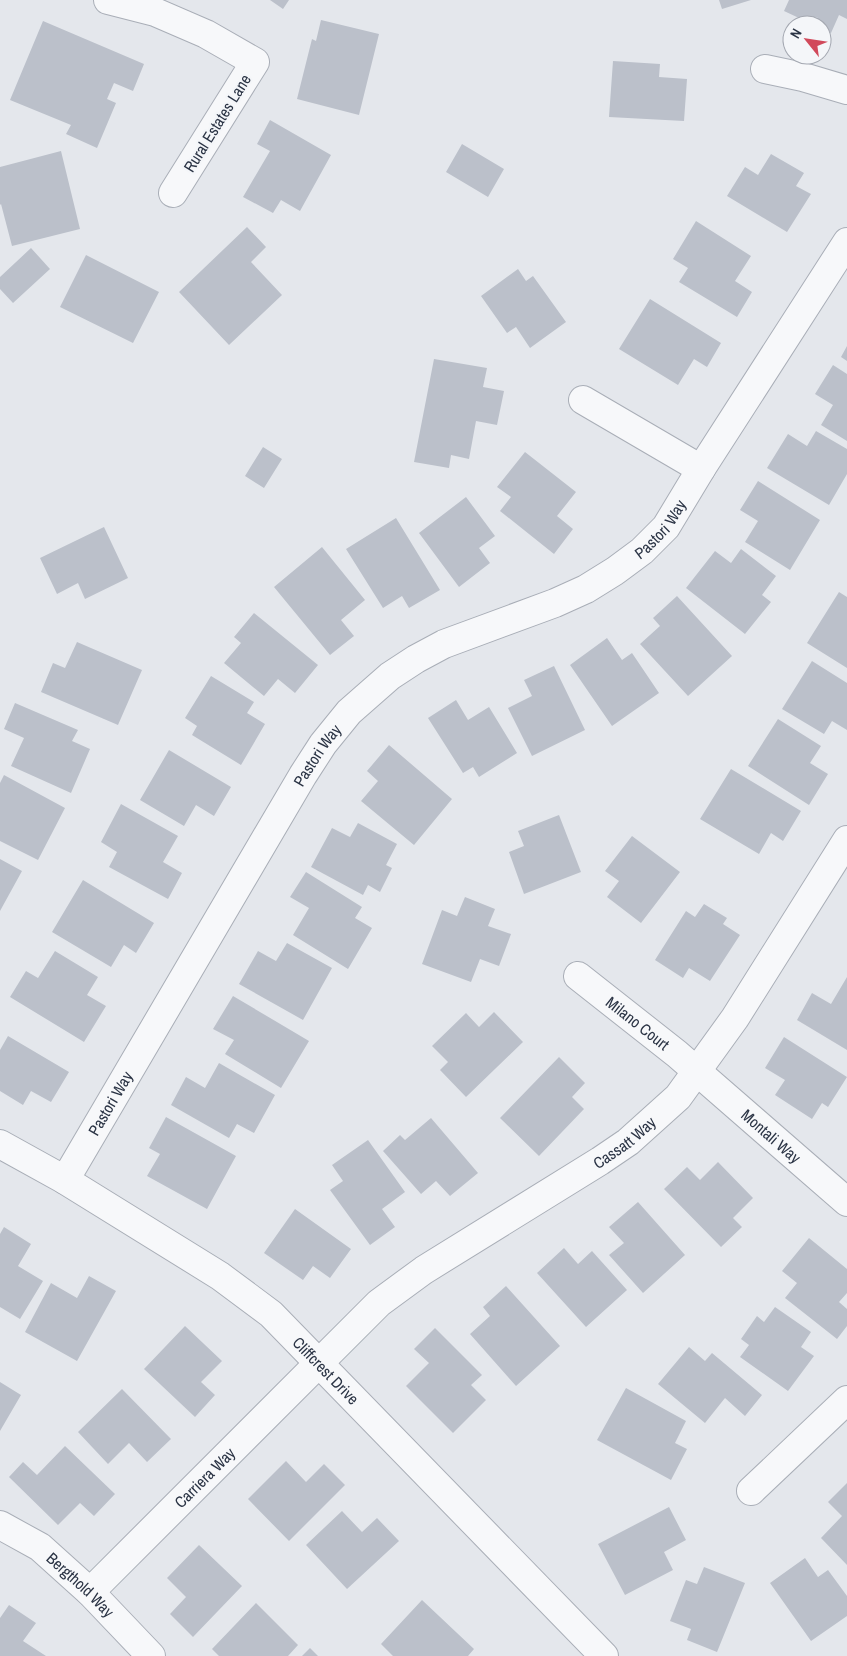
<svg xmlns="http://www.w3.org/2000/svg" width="847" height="1656" viewBox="0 0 847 1656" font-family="'Archivo Narrow',sans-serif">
<rect width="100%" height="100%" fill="#e4e7ec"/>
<path fill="#bbc0ca" d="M270,0H289L283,9Z
M719,0H751L722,9Z
M789,0H847V19L839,15L831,33L822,29V25H814L784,11Z
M321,20L379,34L359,115L297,99L312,39L316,41Z
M43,21L144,64L133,91L114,83L107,99L116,103L97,148L66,134L71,125L10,100Z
M613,61L660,64L659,77L687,79L684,121L609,117Z
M270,120L331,155L300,211L281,200L273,213L243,197L270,151L257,144Z
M462,144L504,169L488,197L446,172Z
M61,151L80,229L12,246L1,204L0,205V167Z
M771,154L804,173L796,186L811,194L787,232L727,196L745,167L758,175Z
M696,221L751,256L735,281L752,292L737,317L679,282L688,268L673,259Z
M247,227L266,247L251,262L282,295L229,345L179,292Z
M31,248L50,269L13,303L0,289V277Z
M86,255L159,292L133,343L60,307Z
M518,269L526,281L533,276L566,322L530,348L516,327L507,333L481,296Z
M650,299L721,343L707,367L694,359L678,385L619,349Z
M847,346V361L841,357Z
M434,359L487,368L483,387L504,391L497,425L476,421L469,459L451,455L449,468L414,462Z
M833,365L847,374V441L821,425L833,405L815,394Z
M816,431L847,449V474L829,505L767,468L788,434L807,446Z
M263,447L282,459L264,488L245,476Z
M525,452L576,492L557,516L573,529L554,554L500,511L511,497L497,487Z
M758,481L820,520L790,570L745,542L758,521L740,510Z
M466,497L495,536L479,548L490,563L459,587L419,533Z
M396,518L440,590L409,608L402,596L383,608L346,549Z
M104,527L128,578L85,599L78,583L57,594L40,558Z
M322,547L365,600L341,620L354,636L330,655L274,587Z
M741,549L776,576L762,595L771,602L745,634L686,588L715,551L731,563Z
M839,592L847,597V668L807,643Z
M677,596L732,656L688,696L640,644L660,626L653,618Z
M254,613L318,665L295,693L278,679L264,696L224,663L241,643L234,637Z
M607,638L622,660L632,653L659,693L612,726L570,665Z
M77,642L142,670L118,725L41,692L53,663L65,668Z
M812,661L847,683V730L832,721L824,734L782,709Z
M554,666L585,730L532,756L508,708L532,696L524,680Z
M211,676L254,702L247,713L265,724L241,765L192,735L197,726L185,718Z
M456,700L468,720L489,707L517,753L479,777L473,767L463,773L428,718Z
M15,703L78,730L72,741L90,749L71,793L11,766L24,738L4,729Z
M778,719L821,746L810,763L828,774L809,805L748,766Z
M389,745L452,799L414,845L361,801L378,781L367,771Z
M169,750L231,787L214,816L196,805L184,826L140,800Z
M731,769L801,811L783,841L771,833L759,854L700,819Z
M4,775L65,808L38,860L0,841V783Z
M121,804L178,836L163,862L182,873L168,899L109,867L117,852L101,842Z
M559,815L581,872L524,894L509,852L524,846L518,831Z
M358,823L397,844L386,865L392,868L380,892L368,885L363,895L311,867L332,828L350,837Z
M632,836L680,872L641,923L607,897L619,881L605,871Z
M0,859L22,871L0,911Z
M306,872L362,907L355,918L372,928L348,969L293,935L309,908L290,897Z
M83,880L154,923L136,953L124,945L111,967L52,932Z
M465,897L495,909L488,926L511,934L499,966L480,959L471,982L422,964L442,910L457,916Z
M704,904L727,918L723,924L740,935L710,981L689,968L683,978L655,960L686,911L695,917Z
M287,943L332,968L303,1020L239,984L258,951L276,961Z
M55,951L98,977L87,995L106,1006L84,1042L10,997L26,971L38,978Z
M847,977V1050L797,1020L812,993L831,1004Z
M233,996L309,1041L281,1088L225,1054L234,1040L213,1029Z
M494,1012L523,1042L466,1097L440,1070L448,1062L432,1046L466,1013L479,1027Z
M8,1036L69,1072L51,1102L31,1091L23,1105L0,1091V1050Z
M784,1037L847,1077L828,1107L822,1103L812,1119L775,1095L785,1080L765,1068Z
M559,1057L585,1083L572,1097L584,1109L539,1156L500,1118Z
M219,1063L275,1095L254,1133L237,1124L229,1138L171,1105L186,1077L205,1088Z
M166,1117L236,1156L207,1209L147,1176L160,1154L149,1148Z
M431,1118L478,1173L450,1196L436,1181L421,1194L383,1151L400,1135L405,1140Z
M368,1140L405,1192L382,1209L395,1227L370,1245L330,1190L343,1181L332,1165Z
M718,1162L753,1198L733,1218L742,1227L721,1247L664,1189L687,1167L700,1180Z
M638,1202L685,1255L643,1293L609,1255L624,1243L609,1227Z
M295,1209L351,1249L330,1278L313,1266L303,1280L264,1253Z
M4,1227L31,1244L18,1266L43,1281L20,1319L0,1307V1234Z
M809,1238L847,1269V1293L839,1302L847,1309V1326L837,1339L785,1298L797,1283L782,1271Z
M564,1248L578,1264L592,1251L627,1290L586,1327L537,1273Z
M89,1276L116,1291L77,1361L25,1332L51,1283L77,1298Z
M506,1286L560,1346L516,1386L470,1334L490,1316L483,1307Z
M775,1307L811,1332L801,1347L814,1356L788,1391L740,1357L749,1345L741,1339L757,1316L764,1322Z
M185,1326L222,1361L201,1382L215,1395L195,1417L144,1369Z
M435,1328L482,1375L471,1385L486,1400L453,1433L406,1386L429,1363L414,1349Z
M689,1347L705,1361L712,1353L762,1395L745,1416L725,1398L705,1423L658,1384Z
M0,1382L21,1395L0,1431Z
M626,1388L686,1421L675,1443L687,1449L671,1480L597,1440Z
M122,1389L171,1439L147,1462L129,1443L108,1464L78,1432Z
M65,1446L115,1494L94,1516L80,1503L58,1525L9,1477L23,1462L37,1475Z
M286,1461L306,1482L324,1464L345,1485L289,1541L248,1499Z
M847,1483V1565L821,1538L842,1516L828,1502Z
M669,1507L686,1540L664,1552L673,1570L625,1595L598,1544Z
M342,1511L362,1532L377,1518L399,1541L347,1589L306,1545Z
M199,1545L242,1586L193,1637L170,1614L186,1597L167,1578Z
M805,1558L818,1577L828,1570L847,1596V1616L811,1641L770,1583Z
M704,1567L745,1583L717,1652L687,1640L691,1629L670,1621L686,1580L697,1584Z
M422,1600L474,1649L468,1656H393L381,1644Z
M256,1603L298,1645L288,1656H219L212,1649Z
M9,1605L36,1623L23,1641L46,1656H0V1618Z
M310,1648L318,1656H302Z"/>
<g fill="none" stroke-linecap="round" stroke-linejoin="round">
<g stroke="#a9aeb7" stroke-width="30">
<g id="minor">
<path d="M108,0L155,12L206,34L255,62L173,193"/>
<path d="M765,69L803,77L847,90"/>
<path d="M583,400L701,469"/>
<path id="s1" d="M578,976L677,1054L847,1202"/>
<path id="s2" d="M0,1144L65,1180L220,1276L271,1314L604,1656"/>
<path id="s3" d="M65,1180L303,775L323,744L349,712L390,676L416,659L444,644L555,603L586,589L615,571L642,551L666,527L701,469L847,242"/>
<path d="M751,1491L847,1400"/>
<path id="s4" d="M0,1525L40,1547L90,1592L151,1656"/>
<path id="s5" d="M90,1592L379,1303L424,1270L600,1161L628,1142L678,1097L735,1018L847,840"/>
</g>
</g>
<use href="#minor" stroke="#f7f8fa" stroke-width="28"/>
</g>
<g text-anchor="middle" stroke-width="4.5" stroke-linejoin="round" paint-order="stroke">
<g font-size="16" fill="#2b3445" stroke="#f4f6f9">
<text transform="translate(217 123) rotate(-58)" y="6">Rural Estates Lane</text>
<text dy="6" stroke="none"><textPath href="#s3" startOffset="914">Pastori Way</textPath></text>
<text dy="6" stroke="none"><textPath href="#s3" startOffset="494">Pastori Way</textPath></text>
<text dy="6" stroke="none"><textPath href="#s1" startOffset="76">Milano Court</textPath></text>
<text dy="6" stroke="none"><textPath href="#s3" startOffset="89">Pastori Way</textPath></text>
<text dy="6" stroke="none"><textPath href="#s1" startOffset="251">Montali Way</textPath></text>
<text dy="6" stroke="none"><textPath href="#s5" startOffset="702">Cassatt Way</textPath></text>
<text dy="6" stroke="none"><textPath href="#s2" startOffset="399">Cliffcrest Drive</textPath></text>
<text dy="6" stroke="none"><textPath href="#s5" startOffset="162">Carriera Way</textPath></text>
<text dy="6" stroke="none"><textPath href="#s4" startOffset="101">Bergthold Way</textPath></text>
</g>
</g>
<g transform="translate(807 40) rotate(300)"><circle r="24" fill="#f4f6f9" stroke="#a4a8b1"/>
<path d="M0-4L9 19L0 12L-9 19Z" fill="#d1495b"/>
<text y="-8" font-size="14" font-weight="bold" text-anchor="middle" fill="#2b3445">N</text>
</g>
</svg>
